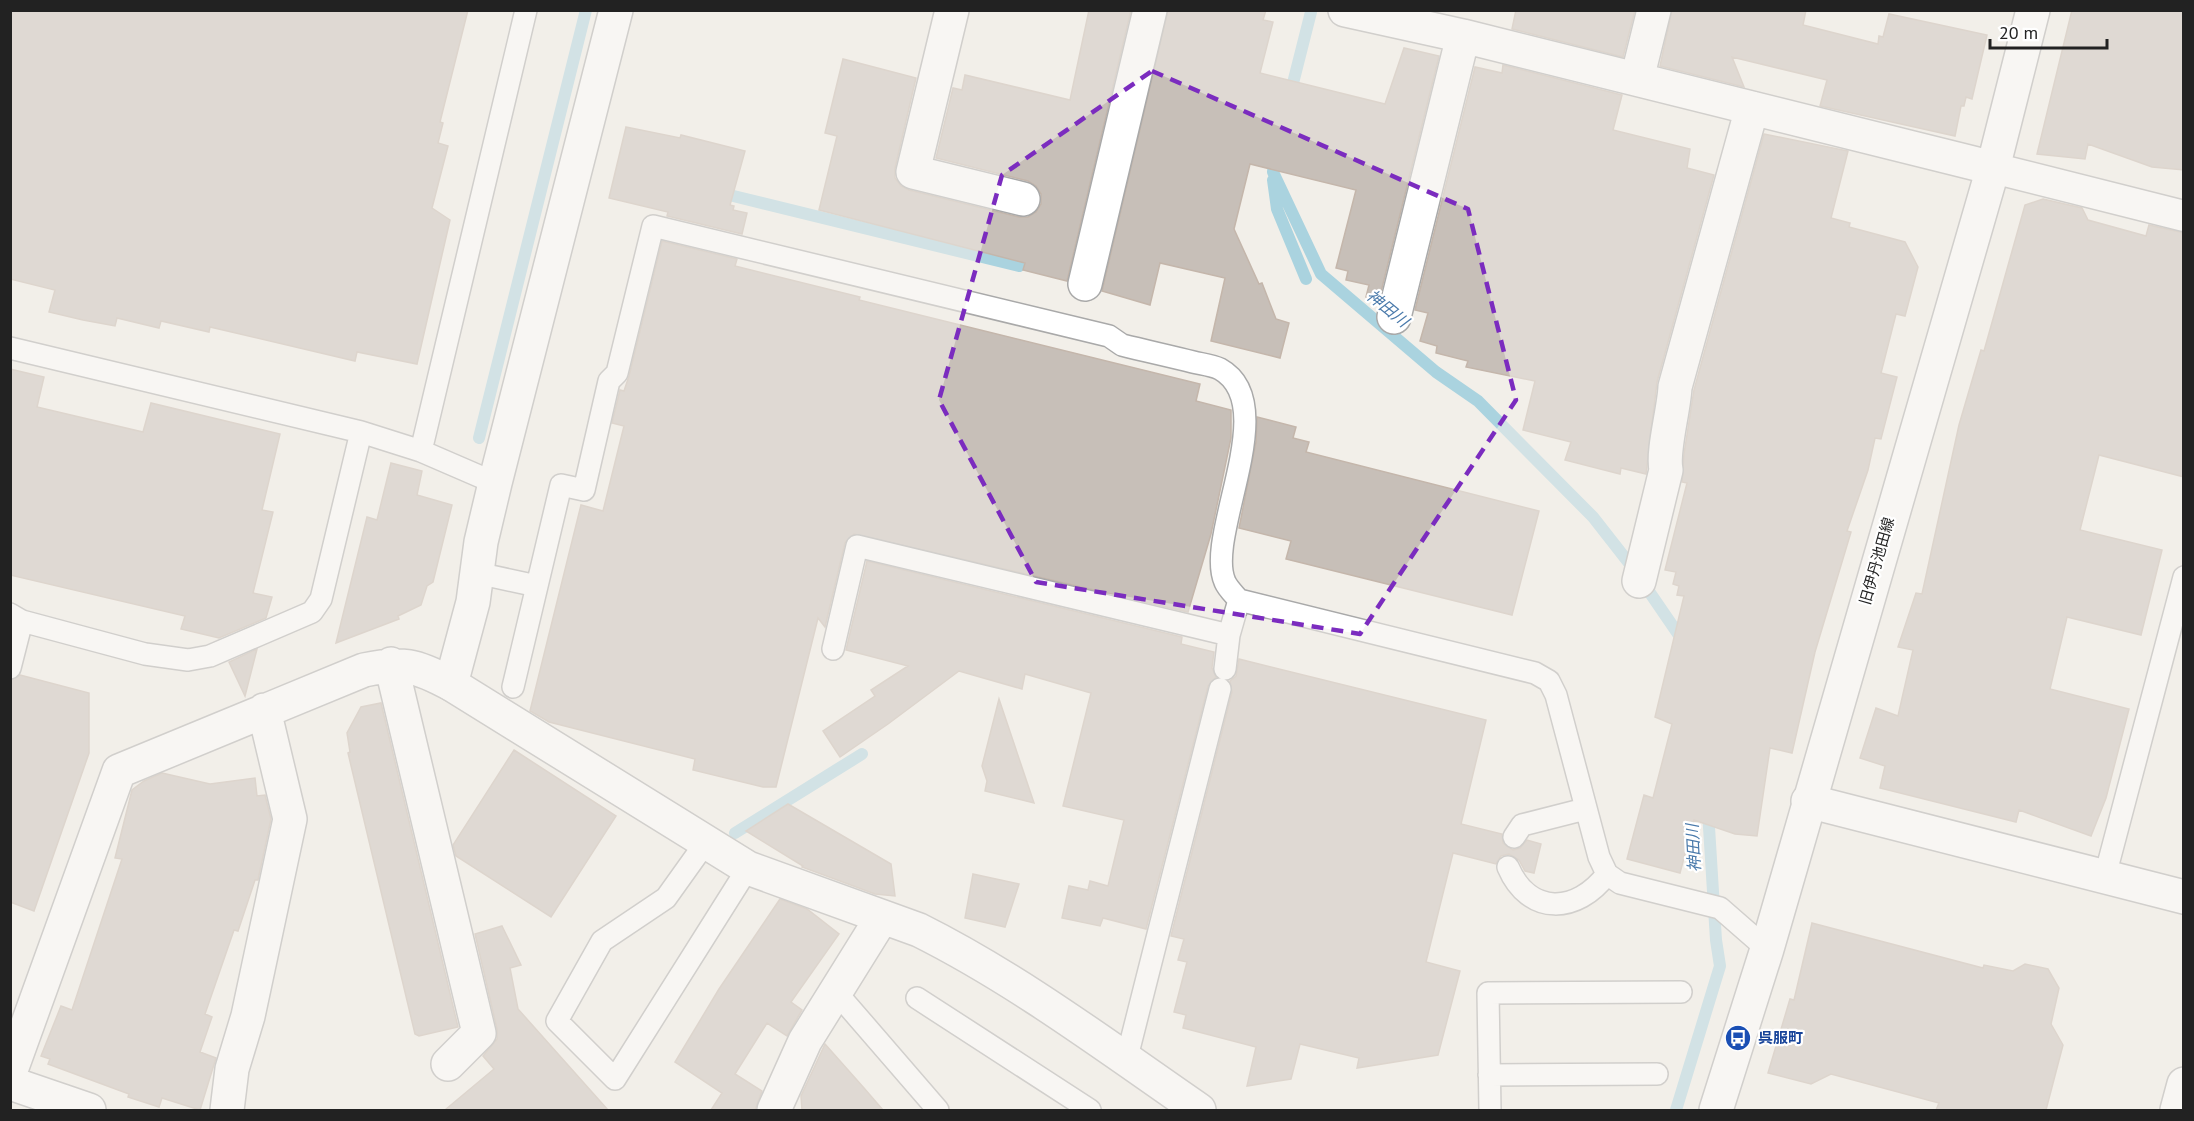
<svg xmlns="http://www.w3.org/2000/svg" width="2194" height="1121" viewBox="0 0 2194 1121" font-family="'PT Sans','Noto Sans JP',sans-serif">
<rect width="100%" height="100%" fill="#f2efe9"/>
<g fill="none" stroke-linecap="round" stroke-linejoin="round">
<path stroke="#aad3df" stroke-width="12" d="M1290,95L1311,12
M1275,156L1273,172L1321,274L1436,372L1478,401L1593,517L1629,563
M1273,180L1277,209L1306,279
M717,192L1019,266
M479,438L586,10
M1648,590L1685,644
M735,833L862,754
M1676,1110L1720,966L1716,940L1708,811"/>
</g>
<path fill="#c7bfb8" stroke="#c4b6ab" stroke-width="1.5" d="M10,10H468L440,122L443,123L438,143L448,146L432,208L450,220L417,364L357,352L355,361L210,327L209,332L161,321L159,328L117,318L115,326L83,320L49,312L55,290L10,279Z
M1089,10H1131L1067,281L1023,270L1025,263L819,210L837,136L825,133L843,59L916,78L895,168V178L901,186L909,190L1019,217H1028L1036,212L1041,204V194L1036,186L1028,181L936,158L953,88L962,90L965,75L1070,100Z
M1168,10H1266L1263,20L1273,22L1260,73L1385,104L1404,48L1439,56L1379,300L1366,297L1369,285L1346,280L1348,271L1336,268L1356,190L1250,164L1234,229L1259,284L1262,283L1276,319L1289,323L1280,358L1211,341L1225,278L1160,263L1150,305L1102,291Z
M1516,10H1635L1623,57L1512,29Z
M1672,10H1806L1803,25L1878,44L1879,36L1883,37L1889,14L1987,35L1972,99L1966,97L1964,106H1961L1955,136L1820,106L1827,80L1732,57L1744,87L1660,66Z
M2072,10H2184V170L2152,167L2088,144L2085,159L2037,154Z
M1503,65L1622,95L1613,130L1690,149L1687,168L1714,175L1657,382L1646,474L1621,468L1620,474L1565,460L1571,442L1523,430L1535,381L1466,367L1468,361L1436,353L1437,346L1420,341L1428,313L1415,310L1475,67L1502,73Z
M626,127L680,138L681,135L745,151L730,205L734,206L733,210L747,213L742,234L667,216L668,212L609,198Z
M1764,134L1848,151L1831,218L1850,223L1849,227L1905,242L1918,267L1905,316L1896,314L1881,373L1897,377L1881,439L1875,438L1868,470L1847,531L1851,532L1815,652L1792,753L1770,748L1757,836L1735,834L1694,820L1680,873L1627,859L1644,795L1653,798L1672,724L1655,717L1684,596L1677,595L1679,586L1673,584L1676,572L1665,570L1687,483L1682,482L1684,454L1694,390Z
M2043,199L2082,208L2088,220L2146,236L2149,225L2184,233V477L2099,455L2080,530L2162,550L2141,635L2067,617L2050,689L2129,709L2106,798L2091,836L2019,810L2016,822L1880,788L1885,766L1860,758L1876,708L1898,716L1913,650L1898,647L1916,593L1922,594L1959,425L1981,350L1984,351L2025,205Z
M662,241L737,259L735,266L860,297L859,300L1200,384L1196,401L1231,410V438L1211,534L1188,612L854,534L845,543L825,627L818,618L776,787H763L693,770L695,759L549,722L530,711L581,505L603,511L624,426L612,423L620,390L624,391L629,376Z
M10,369L44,377L37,407L143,432L151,403L280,434L262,510L273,512L253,593L272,597L266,618L219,638L181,629L185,616L10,575Z
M1257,417L1296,427L1293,438L1309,442L1306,452L1539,511L1512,615L1286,559L1291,541L1239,528L1256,442Z
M391,463L422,471L417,495L452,505L433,582L427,586L421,605L398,616L399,619L336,643L367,517L377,520Z
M867,561L1182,637L1181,644L1214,652L1212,668L1216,677L1208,686L1146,929L1103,918L1100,926L1062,918L1069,886L1088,890L1090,881L1108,886L1124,820L1063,806L1091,693L1025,674L1022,689L959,671L888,724L840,757L823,731L875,696L871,690L908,666L846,650Z
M257,649L245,696L229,662Z
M1239,659L1486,720L1461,824L1502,834L1503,843L1513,850L1520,848L1527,840L1541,844L1534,873L1525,871L1519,860L1509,854L1501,856L1496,864L1453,853L1426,962L1460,971L1438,1055L1357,1068L1359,1058L1300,1044L1291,1079L1247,1086L1256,1047L1183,1028L1186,1015L1174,1012L1187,962L1178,960L1184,939L1171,936L1232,692L1230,681L1236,676Z
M20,675L89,693V753L34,911L10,902V680Z
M999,699L1034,803L985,791L987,781L982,766Z
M381,703L458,1027L419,1036L415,1034L348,753L350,752L347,733L361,707Z
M514,750L616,816L551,917L456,856L453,845Z
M162,773L210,784L255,778L257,796L265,795L271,819L258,880H255L238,931L234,930L205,1014L212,1017L200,1052L216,1058L200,1110L162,1098L159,1107L128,1097L129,1094L48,1064L50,1059L41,1056L61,1006L72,1010L122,859L115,858L132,790L144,781Z
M788,804L891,864L895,896L875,894L802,867L803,866L746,831Z
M973,874L1019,884L1005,927L965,918Z
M780,899L807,909L839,934L791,1002L802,1010L787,1036L767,1023L735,1074L762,1091L755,1110H711L722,1093L675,1062L719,989Z
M1812,923L1983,968L1984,965L2013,971L2025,964L2048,969L2059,988L2051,1024L2063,1045L2046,1110H1936L1939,1103L1831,1074L1811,1084L1768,1073L1790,999L1794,1000Z
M502,926L521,965L510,968L518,1009L608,1110H445L494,1069L483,1056L497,1039V1029L475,934Z
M825,1044L864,1088L883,1110H802L801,1096Z"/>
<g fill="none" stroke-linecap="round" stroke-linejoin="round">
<g stroke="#a9a9a9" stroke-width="24">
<path id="service" d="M10,348L361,432L421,451L495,483
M421,451L526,10
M477,573L537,586
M1239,600L1535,673L1549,681L1556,695L1599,857L1607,874L1620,883L1720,908L1767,949
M10,614L22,621L145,654L188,660L210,656L312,612L321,599L361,432
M833,649L857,546L1229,635
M10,668L22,621
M513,687L561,485L584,490L609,381L617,373L653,226L1109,336L1122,345C1146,351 1169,356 1193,362C1201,364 1212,365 1220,369C1283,404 1204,536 1225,582C1228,589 1235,595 1239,600L1229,635L1225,669
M1514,837L1522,825L1585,809
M706,842L666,898L602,941L557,1021L615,1079L748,868
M1508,867C1529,916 1577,914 1607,874
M2105,876L2184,577
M836,992L938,1110
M917,998L1090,1110
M1126,1061L1220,689
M1489,1075L1657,1074
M1490,1110L1488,993L1681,992"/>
</g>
<g stroke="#a9a9a9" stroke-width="33">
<path id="pedestrian" d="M1993,168L2184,216"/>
</g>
<g stroke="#a9a9a9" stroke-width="36">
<path id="minor" d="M952,10L913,172L1023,199
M1345,10L1463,36L1993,168
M1637,79L1654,10
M1085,284L1150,10
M1394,317L1463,36
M1639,581L1666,470C1662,451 1674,410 1675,387L1752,108
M391,664L479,1033L448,1064
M1808,801L2184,897
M10,1073L119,771L364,670C402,662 416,665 451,684L748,868L919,930C1017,979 1109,1048 1199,1110
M10,1083L89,1110
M227,1110L232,1069L248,1016L290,819L264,710
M774,1110L805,1041L881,919
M2177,1110L2184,1084"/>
</g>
<g stroke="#a9a9a9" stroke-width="36">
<path id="tertiary" d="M451,684L473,602L481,542L495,483L616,10
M1716,1110L1767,949L1993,168L2033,10"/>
</g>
<use href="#service" stroke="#fff" stroke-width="21"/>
<use href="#pedestrian" stroke="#fff" stroke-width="30"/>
<use href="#minor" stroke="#fff" stroke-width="33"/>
<use href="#tertiary" stroke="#fff" stroke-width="33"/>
</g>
<path d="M0 0H2194V1121H0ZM1152,71L1468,209L1516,400L1360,634L1036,582L939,400L1002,175Z" fill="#f2efe9" fill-opacity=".55" fill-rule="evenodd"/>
<path fill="none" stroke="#7b2cbf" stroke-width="4.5" stroke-dasharray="12 8" stroke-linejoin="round" d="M1152,71L1468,209L1516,400L1360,634L1036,582L939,400L1002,175Z"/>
<defs>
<g id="bus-disc" transform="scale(1.35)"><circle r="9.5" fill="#1a4fb4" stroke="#fff"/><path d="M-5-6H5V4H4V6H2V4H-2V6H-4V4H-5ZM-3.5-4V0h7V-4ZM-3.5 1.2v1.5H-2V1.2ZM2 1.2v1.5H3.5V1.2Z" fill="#fff"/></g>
</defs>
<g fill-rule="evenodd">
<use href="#bus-disc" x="1738" y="1038"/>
</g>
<g text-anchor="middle" stroke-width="4.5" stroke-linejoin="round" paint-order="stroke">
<g font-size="15" fill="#222" stroke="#fff">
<text transform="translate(1877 561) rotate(-74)" y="5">旧伊丹池田線</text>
</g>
<g font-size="15" font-weight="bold" fill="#164399" stroke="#fff" text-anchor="start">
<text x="1758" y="1043">呉服町</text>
</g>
<g font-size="16" font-style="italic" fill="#4a7aab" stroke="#fff">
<text transform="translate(1388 308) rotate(39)" y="6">神田川</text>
<text transform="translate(1693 848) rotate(-93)" y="6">神田川</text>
</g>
</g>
<rect width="2194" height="1121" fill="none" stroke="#222222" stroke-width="24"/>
<path d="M1990 39v9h117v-9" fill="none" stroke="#222222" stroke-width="3"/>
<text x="1999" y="39" font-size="18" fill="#222222" stroke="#ffffff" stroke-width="4.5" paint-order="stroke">20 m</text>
</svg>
